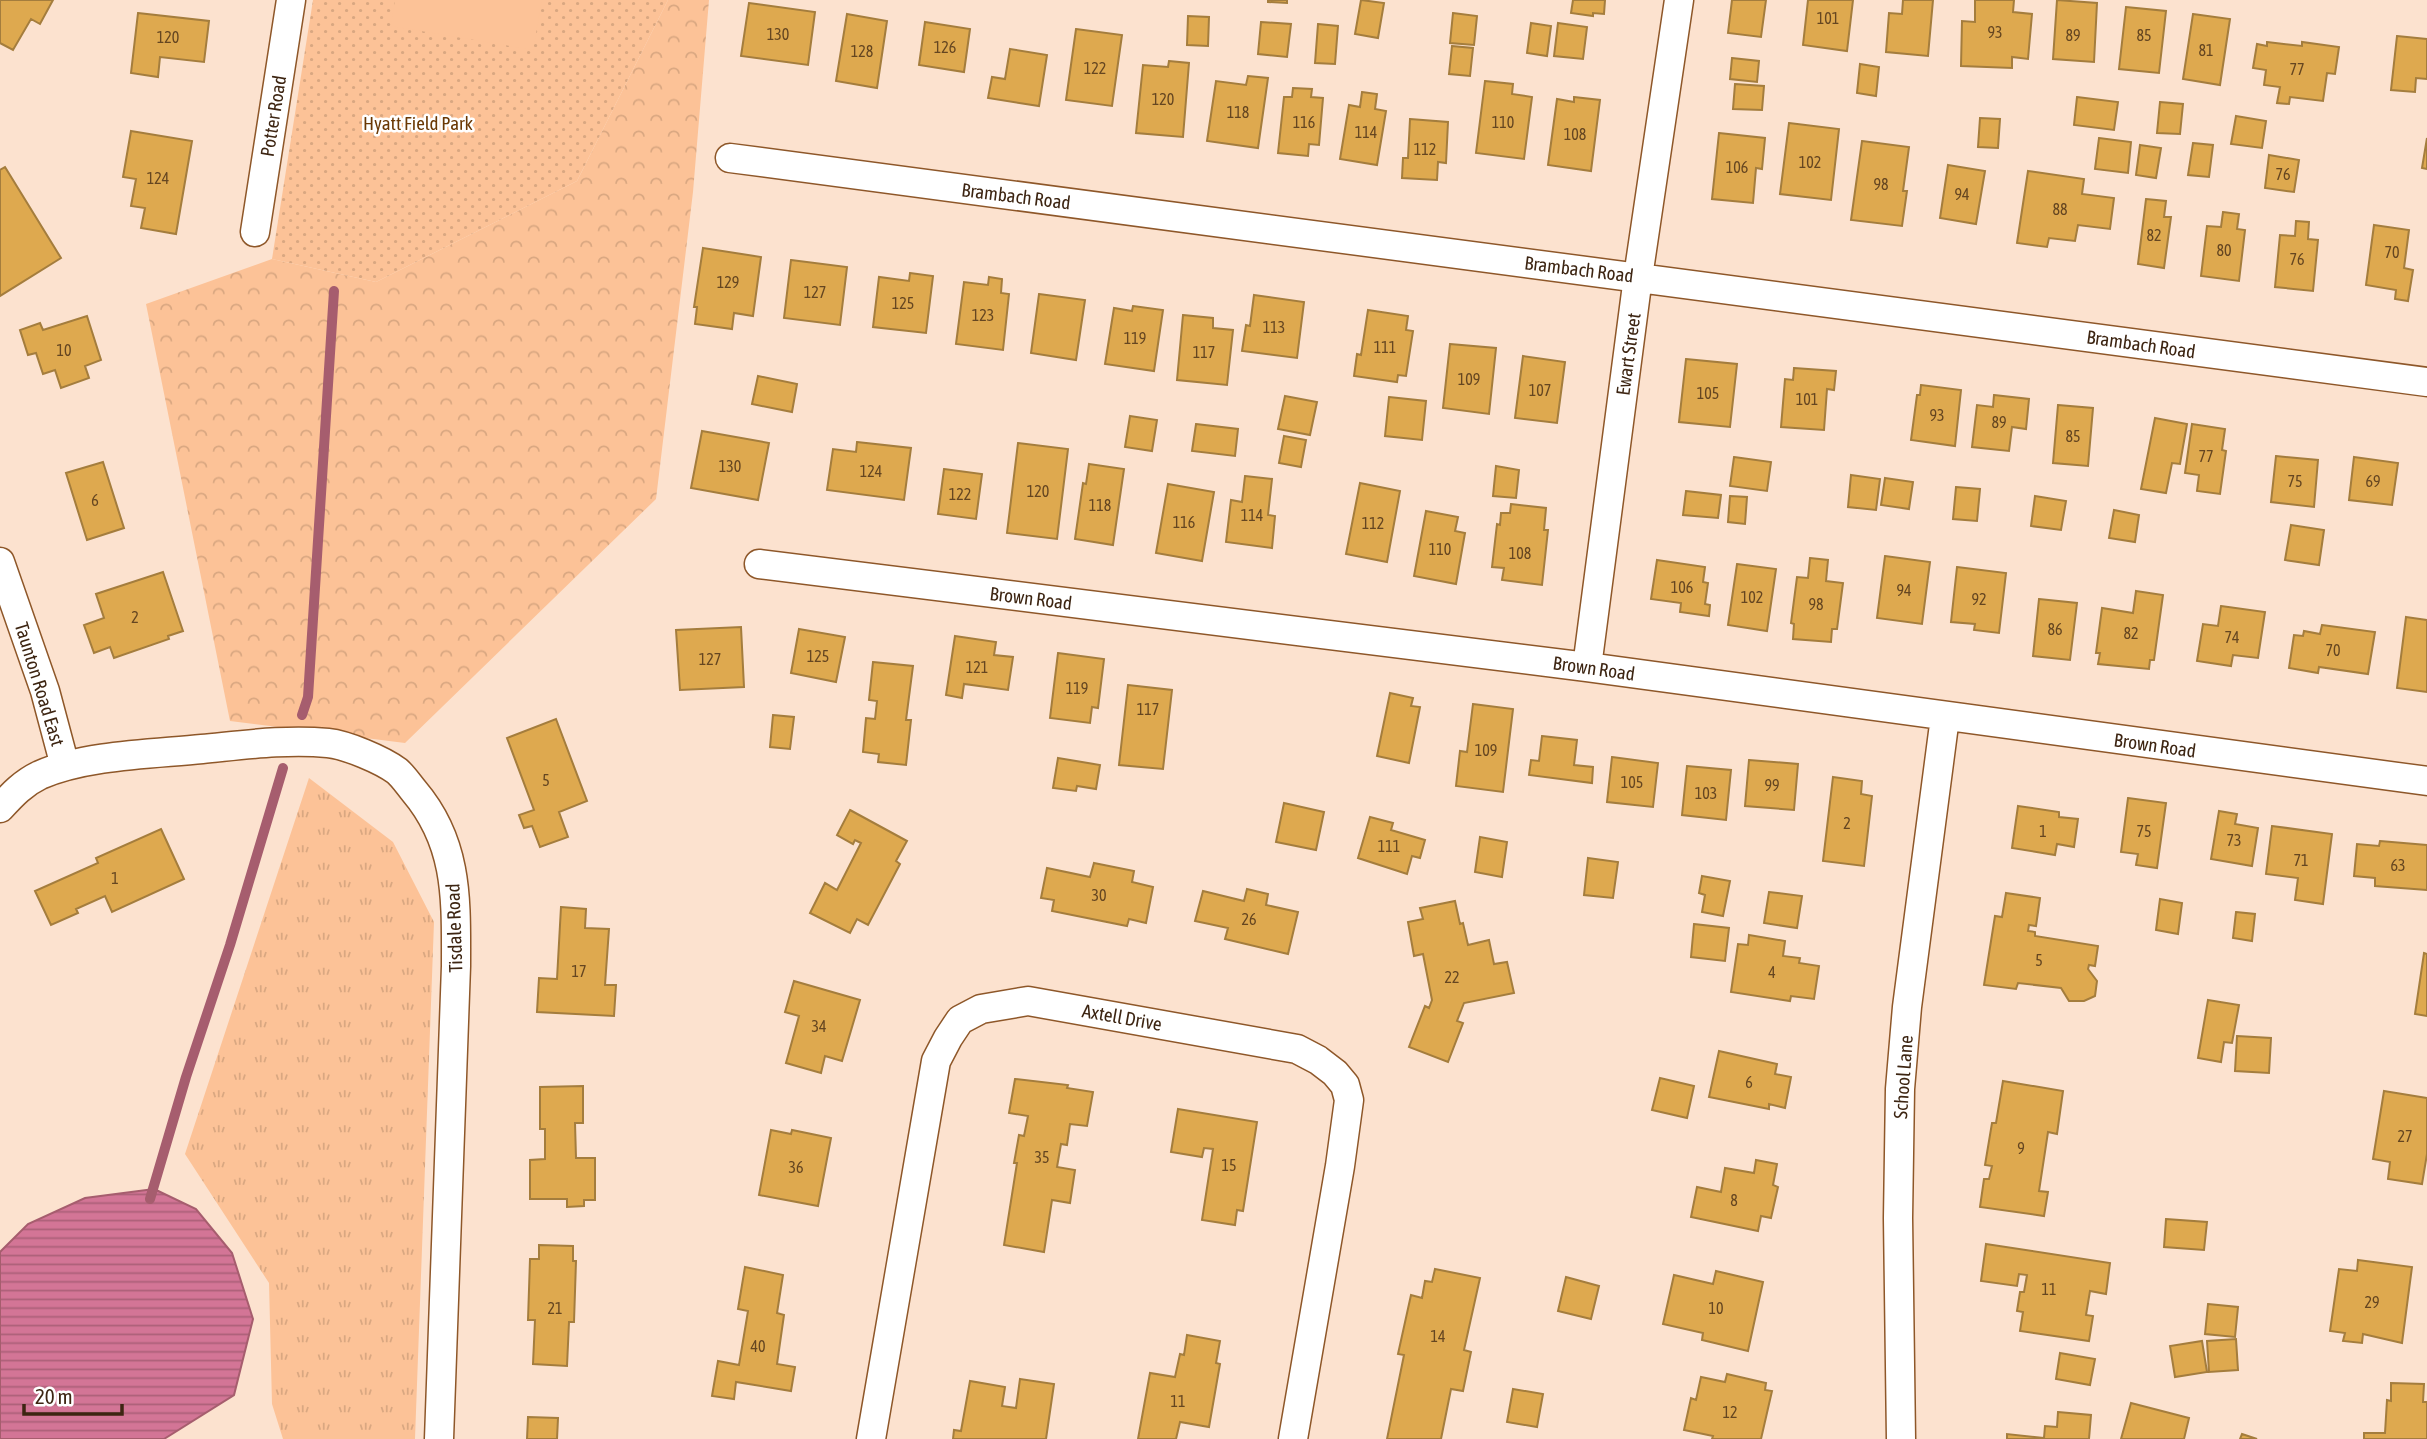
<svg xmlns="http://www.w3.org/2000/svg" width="2427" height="1439" viewBox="0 0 2427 1439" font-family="'Asap Condensed',sans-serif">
<defs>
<pattern id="grass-tufts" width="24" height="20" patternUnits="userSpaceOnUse" patternTransform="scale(1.75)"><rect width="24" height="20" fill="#fcc297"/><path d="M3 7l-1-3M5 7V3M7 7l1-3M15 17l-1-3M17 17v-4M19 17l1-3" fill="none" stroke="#d9a781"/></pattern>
<pattern id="forest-crowns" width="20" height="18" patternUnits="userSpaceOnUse" patternTransform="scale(1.75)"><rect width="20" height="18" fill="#fcc297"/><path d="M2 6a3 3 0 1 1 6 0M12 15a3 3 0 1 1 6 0" fill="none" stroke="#d9a781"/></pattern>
<pattern id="park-dots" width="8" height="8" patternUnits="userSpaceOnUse" patternTransform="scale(1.75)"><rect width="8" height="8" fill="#fcc297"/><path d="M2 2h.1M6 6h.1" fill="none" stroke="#d9a781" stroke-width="1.8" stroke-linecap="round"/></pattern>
<pattern id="water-rules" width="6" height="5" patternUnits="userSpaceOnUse" patternTransform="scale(1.75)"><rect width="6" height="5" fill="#d37596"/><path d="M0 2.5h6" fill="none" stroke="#ac6079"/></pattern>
</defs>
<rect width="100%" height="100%" fill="#fce2cf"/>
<path fill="url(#grass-tufts)" d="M309,778L393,842L434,922L415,1439H283L272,1404L269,1283L185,1154Z"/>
<path fill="url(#forest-crowns)" d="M668,0H709L693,192L656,499L405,743L230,721L146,304L272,259L376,282L577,181Z"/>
<path fill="url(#park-dots)" d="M313,0H668L577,181L376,282L272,259Z"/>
<path fill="#fcc297" d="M395,0H542L533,50L391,26Z"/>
<path fill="url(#water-rules)" stroke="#a65d6e" stroke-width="2" d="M154,1189L196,1209L232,1253L253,1319L234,1395L164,1439H0V1252L28,1224L85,1198Z"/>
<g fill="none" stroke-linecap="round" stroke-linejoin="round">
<path stroke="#a65d6e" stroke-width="10" d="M302,715L308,697L334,291
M150,1199L186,1077L230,945L283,768"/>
</g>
<path fill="#dea94f" stroke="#a47d3d" stroke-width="2" d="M0,0H53L40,24L31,19L13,50L0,43Z
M1268,0H1287V3L1268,2Z
M1361,0L1384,3L1378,38L1355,34Z
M1573,0H1605L1604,14L1593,13V16L1571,13Z
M1732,0H1766L1761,37L1728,33Z
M1808,0H1853L1847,51L1803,45Z
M1903,0H1933L1928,56L1886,52L1889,13L1902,14Z
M1975,0H2014L2013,12L2032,14L2028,59L2012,57V68L1961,66L1962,21L1975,22Z
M2057,0L2097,3L2094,62L2053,59Z
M749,3L815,12L808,65L741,56Z
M2126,7L2166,11L2159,73L2119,69Z
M138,13L209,21L204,62L160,57L158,77L131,73Z
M1453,13L1477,16L1474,45L1450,43Z
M847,14L887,21L877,88L836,81Z
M2193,14L2230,19L2220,85L2183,79Z
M1188,16L1209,17L1208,46L1187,45Z
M925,22L970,29L964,72L919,65Z
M1261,22L1291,24L1287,57L1258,54Z
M1531,23L1551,26L1547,56L1527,53Z
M1558,23L1587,27L1583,59L1554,56Z
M1318,24L1338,26L1335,64L1315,63Z
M1076,29L1122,35L1112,106L1066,100Z
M2397,36L2427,39V79L2416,78L2415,92L2391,90Z
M2267,42L2302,46V42L2339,47L2335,74L2327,73L2323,101L2290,97L2289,104L2277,103L2280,87L2264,85L2266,70L2253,68L2257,44L2267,46Z
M1452,46L1473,48L1470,76L1449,74Z
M1010,49L1047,55L1039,106L988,98L992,77L1005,79Z
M1732,58L1759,61L1757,82L1730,79Z
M1169,61L1189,63L1183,137L1136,133L1143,65L1168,67Z
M1860,64L1879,67L1876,96L1857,93Z
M1248,76L1268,78L1258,148L1207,141L1216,81L1246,85Z
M1485,81L1513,84L1512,94L1532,97L1524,159L1476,153Z
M1735,84L1764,86L1762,110L1733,109Z
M1293,88L1312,89L1311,97L1323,98L1319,145L1309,144L1308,156L1278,153L1284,97H1292Z
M1362,92L1377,94L1375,109L1386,111L1377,165L1340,159L1349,105L1360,107Z
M1574,97L1600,100L1591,171L1548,165L1557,99L1574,102Z
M2077,97L2118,102L2114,130L2074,125Z
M2160,102L2183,104L2180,134L2157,133Z
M2236,116L2266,121L2262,148L2231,144Z
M1980,118L2000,119L1998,148L1978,147Z
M1410,119L1448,122L1446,163L1438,162L1437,180L1402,178L1403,158H1408Z
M1789,123L1839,129L1831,200L1780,194Z
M131,131L192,141L176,234L141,228L145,208L131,206L136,179L123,177Z
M1719,133L1765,138L1762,169L1756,168L1753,203L1712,199Z
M2099,138L2131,142L2128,173L2095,169Z
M2427,138V169L2422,168Z
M1862,141L1909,147L1903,191H1907L1902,226L1851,220Z
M2193,143L2213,145L2209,177L2188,175Z
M2140,145L2161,148L2156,178L2136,175Z
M2269,155L2299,160L2294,192L2265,188Z
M1948,165L1985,171L1976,224L1940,218Z
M5,167L61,258L0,296V170Z
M2028,171L2084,179L2082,194L2114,198L2110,229L2078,225L2075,241L2049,238L2047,247L2017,243Z
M2146,199L2166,201L2164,217H2171L2164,268L2138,264Z
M2223,212L2239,214L2237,229L2245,230L2239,281L2201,276L2207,226L2221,227Z
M2296,221L2309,222L2308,239L2318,240L2313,291L2275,287L2280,235L2295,236Z
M2374,225L2409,230L2404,268L2413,270L2408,301L2395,299L2396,290L2366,285Z
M703,248L761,257L753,316L734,313L732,329L695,324L697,307H694Z
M791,260L847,267L840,325L784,318Z
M910,273L933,276L926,333L873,327L879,277L909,281Z
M989,277L1002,279L1001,293L1009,294L1003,350L956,344L964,282L988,285Z
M1039,294L1085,300L1076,360L1031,353Z
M1254,295L1304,302L1297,358L1242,351L1246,325L1250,326Z
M1133,306L1163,310L1154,371L1105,364L1114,308L1132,311Z
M1368,310L1408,316L1406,330L1413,331L1406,376L1398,375L1397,382L1354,376L1357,354L1361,355Z
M1183,315L1213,318V328L1233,330L1227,385L1177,380Z
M87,316L101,360L85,366L89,378L61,388L55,370L43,374L36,353L28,355L20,330L40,323L43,330Z
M1450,344L1496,348L1489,414L1443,408Z
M1523,356L1565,362L1557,423L1515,418Z
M1686,359L1737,364L1730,427L1679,422Z
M1794,368L1836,371L1834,390L1827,389L1824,430L1781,427L1785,379L1793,380Z
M758,376L797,384L792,412L752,404Z
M1921,385L1961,390L1955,446L1911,440L1917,395H1920Z
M1994,395L2029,399L2026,429L2012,427L2009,451L1972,447L1977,405L1993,407Z
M1285,396L1317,402L1310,435L1278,429Z
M1389,397L1426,401L1422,440L1385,436Z
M2058,405L2093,408L2088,466L2053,463Z
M1130,416L1157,420L1152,451L1125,447Z
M2155,418L2187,424L2180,464L2172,463L2166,493L2141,489Z
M1196,424L1238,429L1235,456L1192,451Z
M2192,424L2225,429L2222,450L2226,451L2220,494L2197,491L2199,475L2185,473Z
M702,431L769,443L758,500L691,488Z
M1284,436L1306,440L1301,467L1279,463Z
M857,442L911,448L904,500L827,490L833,449L856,452Z
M1018,443L1068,449L1057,539L1007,533Z
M2276,456L2318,460L2314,507L2271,502Z
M1734,457L1771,462L1767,491L1730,486Z
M2354,457L2398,463L2392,505L2349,500Z
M103,462L124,528L87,540L66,473Z
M1089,464L1124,469L1113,545L1075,539L1083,483L1086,484Z
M1496,466L1519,470L1516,498L1493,496Z
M944,469L982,474L976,519L938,514Z
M1851,475L1880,479L1876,510L1848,507Z
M1245,476L1272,479L1268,515L1275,516L1272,548L1226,542L1231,500L1242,502Z
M1885,478L1913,482L1909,509L1881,505Z
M1360,483L1400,491L1387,562L1346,554Z
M1168,484L1214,492L1202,561L1156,553Z
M1956,487L1980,489L1977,521L1953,519Z
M1686,491L1721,495L1718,518L1683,515Z
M1730,496L1747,497L1745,524L1728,522Z
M2035,496L2066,501L2061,530L2031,526Z
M1511,504L1546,508L1544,530H1548L1542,585L1502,580L1504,568L1492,567L1497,524L1500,525L1501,513H1510Z
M2114,510L2139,515L2135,542L2109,538Z
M1426,511L1458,517L1455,531L1465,533L1456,584L1414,576Z
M2291,525L2324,530L2319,565L2285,560Z
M1885,556L1930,562L1922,624L1877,618Z
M1810,558L1828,560L1826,581L1843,583L1837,629H1832L1831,642L1793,639L1794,624L1791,623L1797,577L1808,578Z
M1657,560L1705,567L1703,582L1708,583L1705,604L1710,605L1709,616L1680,612L1681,603L1651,599Z
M1737,564L1776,569L1767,631L1728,625Z
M1957,567L2006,573L1999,633L1974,630L1975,624L1951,622Z
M163,572L183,631L168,636L169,639L114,658L110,647L94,653L84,625L104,618L96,594Z
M2136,591L2163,595L2154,660H2150L2149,669L2098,664L2100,653H2096L2102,608L2133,613Z
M2039,599L2077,603L2070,660L2033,656Z
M2221,606L2265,612L2258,658L2233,655L2231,666L2197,661L2203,624L2218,626Z
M2406,617L2427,620V692L2397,688Z
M2322,625L2375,632L2368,674L2319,667L2318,673L2289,668L2294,635L2303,636L2304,631L2320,634Z
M741,627L744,687L680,690L676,630Z
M799,629L845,637L836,682L791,673Z
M955,636L996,642L994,655L1013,657L1008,690L964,684L962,698L946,695Z
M1058,653L1104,659L1098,708L1092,707L1090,723L1050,718Z
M873,662L913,666L906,720H911L906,765L878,762L879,754L863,752L866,718L875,719L877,701L869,700Z
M1128,685L1172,690L1163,769L1119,765Z
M1390,693L1413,698L1411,706L1420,707L1409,763L1377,756Z
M1473,704L1513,709L1503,792L1456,786L1460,751L1467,752Z
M773,715L794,717L790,749L770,747Z
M556,719L587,801L559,812L568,837L540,847L532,826L524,828L519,815L534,810L507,738Z
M1542,736L1577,740L1574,765L1593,767L1592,783L1529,775L1531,760L1539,761Z
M1612,757L1658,763L1653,807L1607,802Z
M1058,758L1100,765L1096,789L1077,786L1076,791L1053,788Z
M1749,760L1798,764L1794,810L1745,806Z
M1687,766L1731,770L1726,820L1682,815Z
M1833,777L1862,781L1861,794L1872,796L1864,866L1823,861Z
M2128,798L2166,803L2157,868L2136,865L2138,854L2121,852Z
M1284,803L1324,812L1316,850L1276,842Z
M2018,806L2059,812V817L2078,819L2074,847L2057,844L2055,855L2012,848Z
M850,810L907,841L896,861L900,864L868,925L857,919L850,933L810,913L825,883L837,890L861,843L855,840L853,844L837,835Z
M2219,811L2237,814L2235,824L2258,828L2252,866L2211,859Z
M1370,817L1393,823L1391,830L1425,840L1420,858L1412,856L1407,874L1358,858Z
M2272,826L2332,834L2323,904L2295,900L2298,878L2266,874Z
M161,829L184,879L112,912L105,896L76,909L78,913L51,925L35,891L98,863L96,858Z
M1480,837L1507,842L1502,877L1475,872Z
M2380,841L2427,845V890L2375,886V878L2354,876L2357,844L2379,846Z
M1588,858L1618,862L1613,898L1584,895Z
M1094,863L1134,871L1132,882L1153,887L1146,923L1129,919L1127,926L1052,911L1054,900L1041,898L1047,868L1090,877Z
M1702,876L1730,881L1723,916L1702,912L1705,895L1699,893Z
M1247,889L1268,894L1266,905L1298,912L1288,954L1225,939L1228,928L1195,921L1203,891L1244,901Z
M1769,892L1802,896L1797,928L1764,923Z
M2006,893L2040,898L2036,926L2029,925L2028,931L2035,932V936L2098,946L2095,966L2089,965L2088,969L2097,981L2095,996L2084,1001H2069L2061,988L2018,983L2016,989L1984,985L1995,916L2002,917Z
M2160,899L2182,903L2178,934L2156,930Z
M1455,901L1460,924L1463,923L1468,945L1489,940L1494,964L1507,962L1514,993L1464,1003L1457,1021L1463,1023L1448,1062L1409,1047L1425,1006L1429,1008L1432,1000L1423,954L1414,956L1408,922L1423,919L1420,908Z
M561,907L586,909L585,928L609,929L605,985H616L614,1016L537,1012L539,978L557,979Z
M2236,912L2255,914L2252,941L2233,938Z
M1694,924L1729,928L1725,961L1691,957Z
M1749,935L1785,941L1783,956L1800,958L1799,963L1819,966L1814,999L1791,996L1790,1001L1731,992L1738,944L1748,945Z
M2424,953L2427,954V1016L2415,1014Z
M794,981L860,1000L842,1061L825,1056L821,1073L786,1063L799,1016L785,1012Z
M2208,1000L2239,1005L2232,1043L2224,1042L2221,1062L2198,1058Z
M2237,1036L2271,1038L2269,1073L2235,1071Z
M1719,1051L1777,1064L1775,1074L1791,1077L1785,1108L1769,1104V1109L1709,1097Z
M1660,1078L1694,1086L1687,1118L1652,1110Z
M1015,1079L1068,1085L1067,1088L1093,1092L1087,1126L1070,1124L1067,1145L1061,1144L1057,1167L1075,1170L1070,1203L1052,1200L1044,1252L1004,1245L1017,1163H1014L1019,1135L1024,1136L1028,1116L1009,1113Z
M2003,1081L2063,1091L2057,1134L2048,1132L2039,1191L2048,1192L2044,1216L1980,1207L1984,1179H1989L1992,1166L1985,1165L1992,1123H1996Z
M583,1086V1123H575L576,1158H595V1200H584V1206L567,1207V1199H530V1160L545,1159V1129H540V1087Z
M2384,1091L2427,1098V1154L2422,1184L2388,1179L2390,1162L2373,1159Z
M1178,1109L1257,1122L1243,1211L1237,1210L1235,1225L1202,1220L1213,1149L1204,1148L1202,1157L1171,1152Z
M771,1130L791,1134L792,1130L831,1138L818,1206L759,1195Z
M1756,1160L1777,1164L1773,1185L1778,1187L1771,1218L1761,1216L1758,1231L1691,1217L1697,1187L1721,1192L1725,1168L1754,1173Z
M2166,1219L2207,1222L2204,1250L2164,1247Z
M1986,1244L2110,1263L2106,1294L2090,1291L2086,1315L2093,1316L2089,1341L2020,1331L2023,1312L2017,1311L2020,1292H2024L2027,1275L2019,1274L2017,1286L1981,1281Z
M539,1245L573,1246V1261H576L574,1322H569L567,1366L533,1364L535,1320H528L530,1259H539Z
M2358,1260L2412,1267L2402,1343L2363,1334L2362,1343L2343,1341L2345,1333L2330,1331L2339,1269L2357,1271Z
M745,1267L783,1275L777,1313L784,1315L777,1364L795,1367L791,1391L736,1382L734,1399L712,1396L718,1361L739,1365L748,1311L738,1309Z
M1435,1269L1480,1278L1464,1350L1471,1352L1463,1391L1451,1389L1441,1439H1387L1404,1355L1398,1354L1411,1295L1422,1298L1425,1281L1432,1282Z
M1716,1271L1763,1282L1748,1351L1702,1340L1703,1333L1663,1324L1674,1275L1713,1284Z
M1566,1277L1599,1286L1591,1319L1558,1311Z
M2208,1304L2238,1307L2235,1337L2205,1334Z
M1187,1335L1220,1341L1216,1363L1220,1364L1209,1427L1180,1422L1176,1439H1138L1150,1373L1175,1377L1180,1354L1184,1355Z
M2236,1339L2238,1370L2209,1372L2207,1341Z
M2202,1341L2207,1372L2175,1377L2170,1346Z
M2060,1353L2095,1359L2090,1385L2056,1379Z
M1727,1374L1766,1383L1765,1390L1772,1391L1761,1439H1712L1713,1436L1684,1430L1691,1398L1696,1400L1701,1377L1725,1382Z
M1020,1379L1054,1384L1046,1439H953L954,1430L961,1431L970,1381L1005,1387L1002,1406L1016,1408Z
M2391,1383L2424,1384L2423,1402H2427V1439H2364V1433H2385L2387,1400L2391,1401Z
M1513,1389L1543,1394L1537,1427L1507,1422Z
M2131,1403L2189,1418L2184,1439H2121Z
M2058,1412L2091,1415L2089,1439H2007V1434L2044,1438L2045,1426L2057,1427Z
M528,1417L558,1418L557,1439H527Z
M2242,1434L2257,1439H2240Z"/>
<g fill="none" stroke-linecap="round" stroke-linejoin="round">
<g stroke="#8e5729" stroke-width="31">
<path id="minor" d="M730,158L2427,382
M255,232L291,0
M0,562L45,691L65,766
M759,564L1587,667L2427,781
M1587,667L1638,277L1679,0
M0,808C12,795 23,783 40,775C86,755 152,754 202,749C244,745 286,739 328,743C347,745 382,760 397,771C403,776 409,785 414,791C459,844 456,901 456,966L439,1439
M871,1439L936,1061L948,1038L960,1020L981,1009L1028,1001L1297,1049L1318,1060L1335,1073L1345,1085L1349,1100L1340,1166L1293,1439
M1901,1439L1898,1218L1900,1089L1907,1007L1945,717"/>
</g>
<use href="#minor" stroke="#fff" stroke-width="28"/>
</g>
<g text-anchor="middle" stroke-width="5" stroke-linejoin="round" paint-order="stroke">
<g font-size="16" fill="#654621">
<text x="1828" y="24">101</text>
<text x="1995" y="38">93</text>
<text x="778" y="40">130</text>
<text x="2073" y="41">89</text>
<text x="2144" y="41">85</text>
<text x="168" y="43">120</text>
<text x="945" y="53">126</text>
<text x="2206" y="56">81</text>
<text x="862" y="57">128</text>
<text x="1095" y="74">122</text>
<text x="2297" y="75">77</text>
<text x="1163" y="105">120</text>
<text x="1238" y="118">118</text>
<text x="1304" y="128">116</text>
<text x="1503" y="128">110</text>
<text x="1366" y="138">114</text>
<text x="1575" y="140">108</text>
<text x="1425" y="155">112</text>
<text x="1810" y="168">102</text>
<text x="1737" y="173">106</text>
<text x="2283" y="180">76</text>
<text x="158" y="184">124</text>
<text x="1881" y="190">98</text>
<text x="1962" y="200">94</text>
<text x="2060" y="215">88</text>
<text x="2154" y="241">82</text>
<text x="2224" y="256">80</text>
<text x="2392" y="258">70</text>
<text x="2297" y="265">76</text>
<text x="728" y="288">129</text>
<text x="815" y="298">127</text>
<text x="903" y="309">125</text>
<text x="983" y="321">123</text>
<text x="1274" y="333">113</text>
<text x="1135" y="344">119</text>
<text x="1385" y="353">111</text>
<text x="64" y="356">10</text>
<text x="1204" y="358">117</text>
<text x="1469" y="385">109</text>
<text x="1540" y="396">107</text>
<text x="1708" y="399">105</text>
<text x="1807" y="405">101</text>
<text x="1937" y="421">93</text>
<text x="1999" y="428">89</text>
<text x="2073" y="442">85</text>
<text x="2206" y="462">77</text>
<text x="730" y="472">130</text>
<text x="871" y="477">124</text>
<text x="2295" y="487">75</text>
<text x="2373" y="487">69</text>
<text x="1038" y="497">120</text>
<text x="960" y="500">122</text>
<text x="95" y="506">6</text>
<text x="1100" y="511">118</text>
<text x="1252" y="521">114</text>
<text x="1184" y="528">116</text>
<text x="1373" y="529">112</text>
<text x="1440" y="555">110</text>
<text x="1520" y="559">108</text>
<text x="1682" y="593">106</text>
<text x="1904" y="596">94</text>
<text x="1752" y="603">102</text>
<text x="1979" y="605">92</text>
<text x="1816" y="610">98</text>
<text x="135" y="623">2</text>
<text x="2055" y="635">86</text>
<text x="2131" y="639">82</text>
<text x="2232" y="643">74</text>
<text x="2333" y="656">70</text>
<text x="818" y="662">125</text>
<text x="710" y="665">127</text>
<text x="977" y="673">121</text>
<text x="1077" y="694">119</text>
<text x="1148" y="715">117</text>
<text x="1486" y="756">109</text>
<text x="546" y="786">5</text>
<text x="1632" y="788">105</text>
<text x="1772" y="791">99</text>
<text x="1706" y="799">103</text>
<text x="1847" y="829">2</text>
<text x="2043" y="837">1</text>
<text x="2144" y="837">75</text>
<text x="2234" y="846">73</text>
<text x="1389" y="852">111</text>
<text x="2301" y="866">71</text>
<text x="2398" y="871">63</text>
<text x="115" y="884">1</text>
<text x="1099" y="901">30</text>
<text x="1249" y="925">26</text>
<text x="2039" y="966">5</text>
<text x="579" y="977">17</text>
<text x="1772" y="978">4</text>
<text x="1452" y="983">22</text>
<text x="819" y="1032">34</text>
<text x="1749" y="1088">6</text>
<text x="2405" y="1142">27</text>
<text x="2021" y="1154">9</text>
<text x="1042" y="1163">35</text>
<text x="1229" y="1171">15</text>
<text x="796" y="1173">36</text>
<text x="1734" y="1206">8</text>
<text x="2049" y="1295">11</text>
<text x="2372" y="1308">29</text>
<text x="555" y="1314">21</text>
<text x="1716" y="1314">10</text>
<text x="1438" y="1342">14</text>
<text x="758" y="1352">40</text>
<text x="1178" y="1407">11</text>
<text x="1730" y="1418">12</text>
</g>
<g font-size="19" fill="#3d2512" stroke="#fff">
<text transform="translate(273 116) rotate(-81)" y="7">Potter Road</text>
<text transform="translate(1016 196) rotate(7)" y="7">Brambach Road</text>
<text transform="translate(1579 269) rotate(7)" y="7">Brambach Road</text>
<text transform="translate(2141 344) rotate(8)" y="7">Brambach Road</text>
<text transform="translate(1628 354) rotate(-82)" y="7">Ewart Street</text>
<text transform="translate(1031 598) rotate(7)" y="7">Brown Road</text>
<text transform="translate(1594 668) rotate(8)" y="7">Brown Road</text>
<text transform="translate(40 684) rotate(73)" y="7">Taunton Road East</text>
<text transform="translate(2155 745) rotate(8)" y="7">Brown Road</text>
<text transform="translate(454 928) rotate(-92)" y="7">Tisdale Road</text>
<text transform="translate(1122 1017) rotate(10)" y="7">Axtell Drive</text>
<text transform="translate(1903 1077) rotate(-86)" y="7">School Lane</text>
</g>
<g font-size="19" fill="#6a3804" stroke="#fff">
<text x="418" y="130">Hyatt Field Park</text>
</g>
</g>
<path d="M24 1404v10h98v-10" fill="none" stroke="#3d2512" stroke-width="3.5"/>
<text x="35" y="1404" font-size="21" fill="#3d2512" stroke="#ffffff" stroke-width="5" paint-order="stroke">20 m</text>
</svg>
